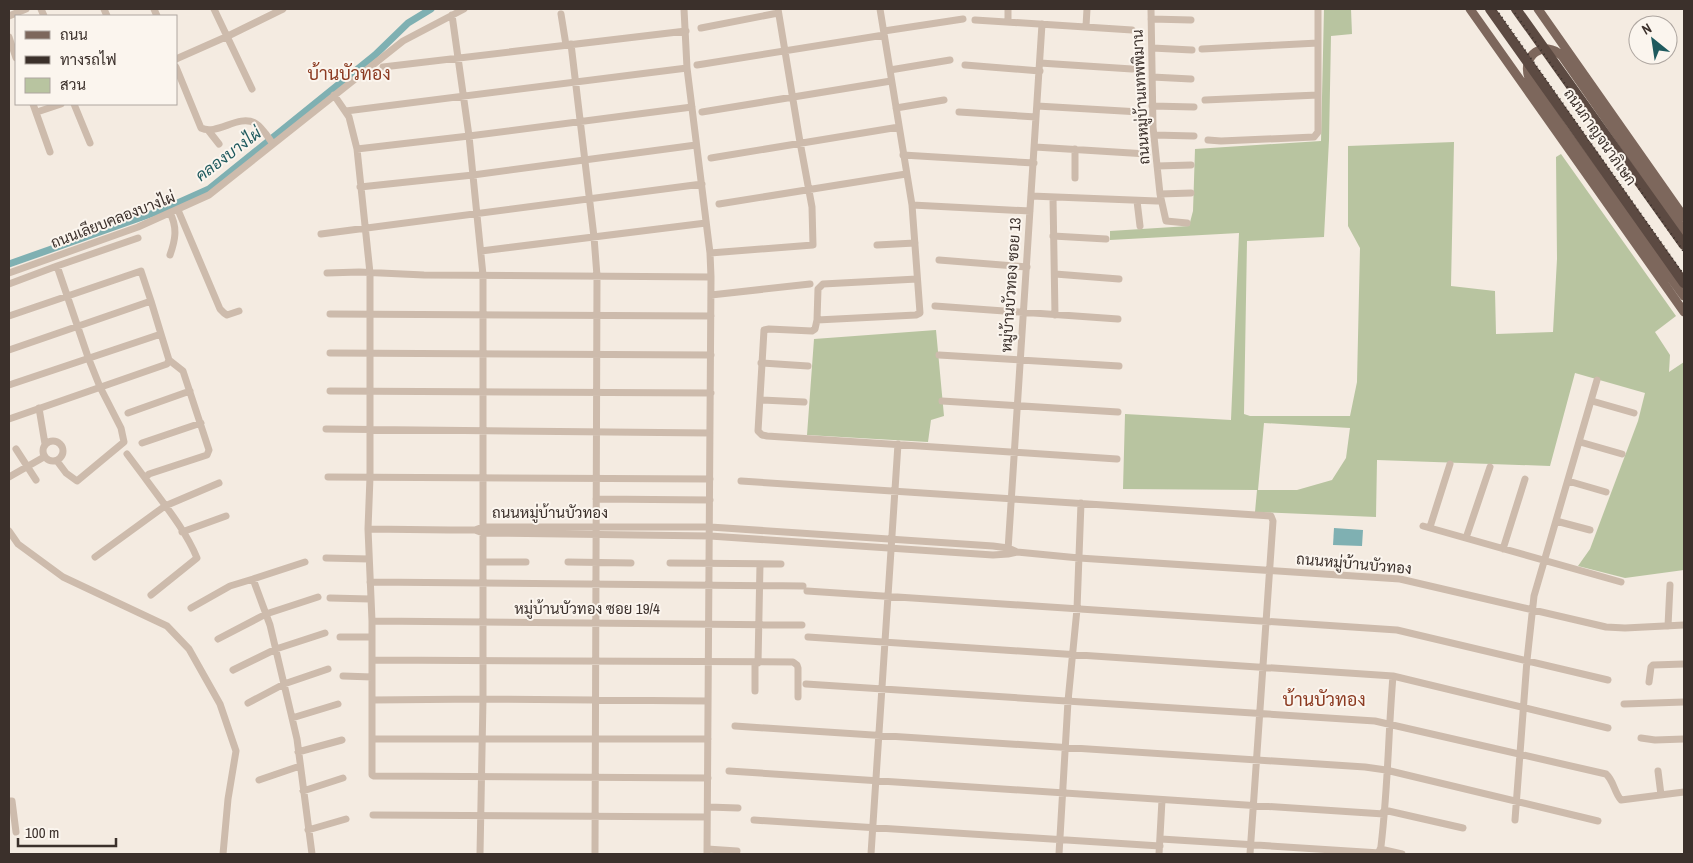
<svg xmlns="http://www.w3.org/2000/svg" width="1693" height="863" viewBox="0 0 1693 863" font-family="'Archivo Narrow',Sarabun,sans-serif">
<rect width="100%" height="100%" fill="#f4ebe1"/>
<path fill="#b8c4a0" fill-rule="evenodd" d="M1324,9H1351L1352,34L1331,36L1329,140L1324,237L1247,241L1244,414L1250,416H1350L1357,382L1360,248L1348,226V146L1454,142L1451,286L1495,291L1496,334L1553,332L1557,259L1556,157L1561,154L1676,316L1655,332L1670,355L1669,372L1684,362V570L1625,578L1578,566L1590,549L1638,421L1645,393L1575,373L1550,466L1377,460L1376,517L1255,512L1257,490L1123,489L1125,414L1231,420L1239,233L1110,240V231L1189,226L1193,211L1195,149L1321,141ZM1264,423L1350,428L1346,458L1332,480L1297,490H1258Z
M936,330L944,416L931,420L928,442L807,435L814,339Z"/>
<path fill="#7fb0b2" d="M1334,528L1363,530L1362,546L1333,545Z"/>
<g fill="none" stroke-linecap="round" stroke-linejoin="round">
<path stroke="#7fb0b2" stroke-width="7" d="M9,264L162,210L209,189L375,55L408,23L431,9"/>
<path stroke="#cdbbac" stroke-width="7" d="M41,9L44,16
M104,9L107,16
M154,9L157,16
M214,9L252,89
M684,9L687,68L710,253L711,277L707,854
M880,9L912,205L920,313L916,315L817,320L815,329L812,331L769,329L764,330L758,431L762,435L767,436L1117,459
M1151,9L1153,127L1160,194L1166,221L1187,223
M561,14L566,45
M452,15L469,136L483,275V699L480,854
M9,16L26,9
M1151,19L1191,20
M975,20L1132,30
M1008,22V9
M1086,26L1087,9
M701,28L778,13
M884,31L963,19
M9,37L16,58
M571,44L594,237L597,276L595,854
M1152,48L1192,50
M1202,49L1318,43
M176,59L228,36L283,9
M1040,63L1132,69
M697,65L884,35
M965,65L1040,71
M176,67L201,128C217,136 238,114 255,123C262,127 268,137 273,144
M383,67L686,31
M890,70L950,60
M1152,77L1191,79
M334,95L349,117L357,149L370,273V477L368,529L372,621V775L374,776L708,778
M1205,100L1318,95
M33,104L50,152
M74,104L90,143
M1037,106L1140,112
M1152,106L1194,107
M896,108L944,100
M346,111L687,68
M37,112L61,104
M702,112L891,81
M959,112L1036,117
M208,130L219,144
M1154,135L1194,136
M1208,140L1221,141L1314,137L1318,132V9
M1035,147L1147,154
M357,149L469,136L692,107
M903,155L1034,163
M711,158L899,127
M1157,166L1191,165
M1075,178V149
M360,187L473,175L696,145
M1160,194L1191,193
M1031,196L1157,201
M1053,198L1055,315
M1137,201L1140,226
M719,204L906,174
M912,205L1030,211
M178,210L220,309L224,313L227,315L239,311
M321,234L702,184
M1053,236L1106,239
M877,245L915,243
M481,251L706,223
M710,253L813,245L812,207L800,142L778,9
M170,255C175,241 178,228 170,213
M939,260L1027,267
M57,266L138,238
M9,273L138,227L209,195L403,41L464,9
M327,273L359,272L424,275L711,277
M1055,274L1119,279
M9,284L57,266L88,357L100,387L121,428L124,442L77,481L66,473L57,461
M711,295L810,284
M935,306L1118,319
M330,314L711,316
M9,316L141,271L151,301L9,350
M817,320L818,289L823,284L917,279
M330,353L711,355
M939,355L1119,366
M761,363L808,366
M9,385L161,334L151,301
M330,391L711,393
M760,400L804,402
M942,401L1118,412
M1592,401L1634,413
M39,408L45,444
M128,413L190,391
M9,419L167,364L169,360L161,334
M326,429L710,433
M43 451a10 10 0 1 1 20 0a10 10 0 1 1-20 0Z
M1580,442L1622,454
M142,443L201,423
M16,449L36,480
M127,454L145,478L149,474L207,455L209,450L183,371L169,360
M9,477L44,457
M328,477L710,479
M145,478C163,503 185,529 197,558L151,595
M741,481L1271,516L1273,521L1250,854
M1568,481L1606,492
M596,499L710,500
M1556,521L1590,530
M1423,526L1621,582
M1430,527L1450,464
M368,529L450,530H475L483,527H710L993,546L1008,548L1017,552
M475,530L483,533L710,536L993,555L1008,554L1017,552L1079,558L1400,579L1606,627L1625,628L1684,625
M9,531L18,544L63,577L167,626L189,649L220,704L236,751L228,799L223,854
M182,532L226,516
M1466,538L1490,467
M1503,549L1525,479
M1008,550L1042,24
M95,557L165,506L219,483
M326,558L369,559
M483,562H526
M568,562L631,563
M670,563L781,564
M253,579L305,562
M370,582L803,586
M807,591L1397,630L1608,680
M330,598L370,599
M191,608L230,586L253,579L270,625L297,739L312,854
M372,621L802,625
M1668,626L1670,585
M340,637H372
M808,637L1393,676L1608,728
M218,639L266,614L318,597
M372,660L793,662L797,665L798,668V697
M755,663V691
M758,663L760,564
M233,670L276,649L325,633
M343,676L372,677
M1649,682L1651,667L1653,665L1684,664
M806,684L1375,721L1606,774C1614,781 1614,792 1621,800L1684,792
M372,700L483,699L708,701
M248,703L284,684L328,669
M1624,704L1684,702
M292,718L338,704
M735,726L1365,767L1386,770L1598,821
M1641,738L1655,740L1684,739
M372,739H708
M298,752L342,740
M729,771L1384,814
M1658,771L1661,795
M259,780L300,766
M303,791L343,778
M9,801H12L16,832
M708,807L738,808
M1384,810L1463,828
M373,815L707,817
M754,820L1160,846
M1515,820L1527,660L1534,596L1597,380
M308,830L346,819
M1161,839L1380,853
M707,849L737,851
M1380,849L1402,854
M871,854L898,444
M1059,854L1068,701L1077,609L1081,503
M1159,854L1162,800
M1380,854C1388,795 1388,735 1393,676"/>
<path stroke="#7d675c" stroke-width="9" d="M1470,9L1684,312
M1538,9L1684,217
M1684,231L1562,56C1544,39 1521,55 1529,78L1565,131L1684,296"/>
<path stroke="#5c4a42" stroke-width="10" d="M1490,9L1684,283
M1516,9L1684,245"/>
<path stroke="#3b302b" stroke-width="2" stroke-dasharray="1 4" stroke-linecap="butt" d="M1496,9L1684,275
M1512,9L1684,252"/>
</g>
<g text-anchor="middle" stroke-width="4" stroke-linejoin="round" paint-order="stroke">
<g font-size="15" fill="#3b302b" stroke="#fbf5ee">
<text transform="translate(1141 97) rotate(-93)" y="5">ถนนหมู่บ้านเทพพิมาน</text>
<text transform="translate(1600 137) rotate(55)" y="5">ถนนกาญจนาภิเษก</text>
<text transform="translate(113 220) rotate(-21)" y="5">ถนนเลียบคลองบางไผ่</text>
<text transform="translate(1011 285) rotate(-86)" y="5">หมู่บ้านบัวทอง ซอย 13</text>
<text x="550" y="518">ถนนหมู่บ้านบัวทอง</text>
<text transform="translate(1354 564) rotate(5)" y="5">ถนนหมู่บ้านบัวทอง</text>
<text x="587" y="614">หมู่บ้านบัวทอง ซอย 19/4</text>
</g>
<g font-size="16" font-style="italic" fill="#1f5a5e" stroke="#fbf5ee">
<text transform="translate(228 154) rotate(-37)" y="6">คลองบางไผ่</text>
</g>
<g font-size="18" fill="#8c3b22" stroke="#fbf5ee">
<text x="349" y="80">บ้านบัวทอง</text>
<text x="1324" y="706">บ้านบัวทอง</text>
</g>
</g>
<rect width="1693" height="863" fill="none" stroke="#3b302b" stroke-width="20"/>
<rect x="15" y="15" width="162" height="90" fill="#fbf5ee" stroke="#aea6a0"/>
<rect x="25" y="31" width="25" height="8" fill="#7d675c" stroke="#aea6a0"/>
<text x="60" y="40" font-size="15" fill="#3b302b">ถนน</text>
<rect x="25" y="56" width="25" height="8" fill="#3b302b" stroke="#aea6a0"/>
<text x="60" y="65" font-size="15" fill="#3b302b">ทางรถไฟ</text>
<rect x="25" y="78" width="25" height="15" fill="#b8c4a0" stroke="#aea6a0"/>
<text x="60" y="90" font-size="15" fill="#3b302b">สวน</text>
<g transform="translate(1653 40) rotate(330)"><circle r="24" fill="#fbf5ee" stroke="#aea6a0"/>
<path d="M0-4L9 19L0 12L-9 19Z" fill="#1f5a5e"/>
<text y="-8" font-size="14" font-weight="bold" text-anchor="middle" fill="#3b302b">N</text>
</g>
<path d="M18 838v8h98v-8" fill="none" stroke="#3b302b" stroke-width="2.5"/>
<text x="25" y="838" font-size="15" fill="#3b302b" stroke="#fbf5ee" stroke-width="4" paint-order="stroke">100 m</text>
</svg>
